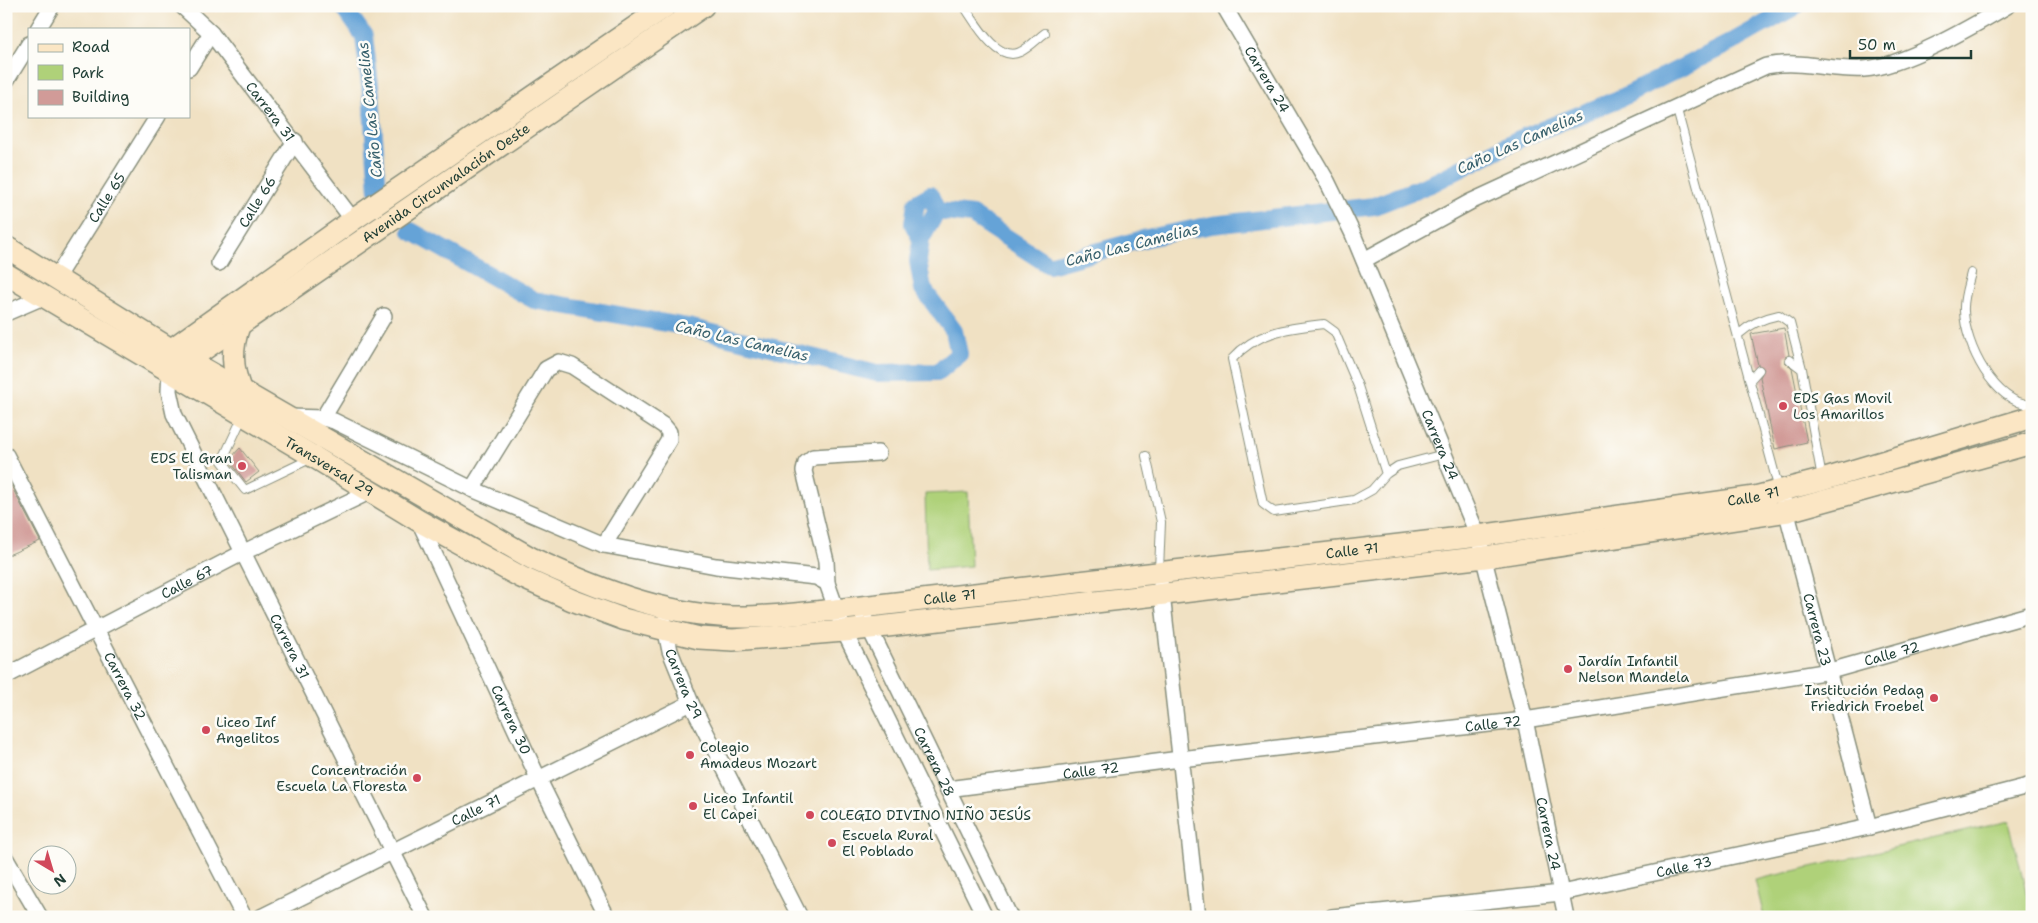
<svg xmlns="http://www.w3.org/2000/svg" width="2038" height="923" viewBox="0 0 2038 923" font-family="'Shantell Sans',sans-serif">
<rect width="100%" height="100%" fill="#fdfcf7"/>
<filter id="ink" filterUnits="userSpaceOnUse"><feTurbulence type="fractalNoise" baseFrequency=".02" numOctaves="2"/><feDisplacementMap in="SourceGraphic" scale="10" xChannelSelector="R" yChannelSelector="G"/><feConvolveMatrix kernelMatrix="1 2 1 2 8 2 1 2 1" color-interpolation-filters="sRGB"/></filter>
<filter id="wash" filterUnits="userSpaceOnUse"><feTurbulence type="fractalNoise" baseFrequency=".0096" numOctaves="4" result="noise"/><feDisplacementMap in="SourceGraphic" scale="20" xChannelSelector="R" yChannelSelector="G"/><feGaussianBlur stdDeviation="1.12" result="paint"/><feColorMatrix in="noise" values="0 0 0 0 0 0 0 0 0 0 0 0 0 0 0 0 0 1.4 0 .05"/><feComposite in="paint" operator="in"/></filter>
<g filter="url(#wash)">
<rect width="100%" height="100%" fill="#f0e1c3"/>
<path fill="#afd179" stroke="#678756" d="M968,492L971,566L927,570L925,494Z
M2009,821L2032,917H1764L1755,880Z"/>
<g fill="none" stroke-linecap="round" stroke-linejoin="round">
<path stroke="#65a3d7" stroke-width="18" d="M343,6L364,36L371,94L378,191
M411,231L534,300L688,327L877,373L938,372L959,354L954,331L923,289L918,261L921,239L937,211L972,215L1049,265L1147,238L1212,225L1374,206L1433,183L1519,139L1621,98L1732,42L1796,6
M921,239L913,224L916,203L930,195L937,211"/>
</g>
<g id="blocks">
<path fill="#d19b98" d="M1784,328L1789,355L1785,357V362L1792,368L1807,442L1775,449L1760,377L1764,369L1758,365L1751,334Z
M240,448L259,472L246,482L229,460Z
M6,476L40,541L6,556Z"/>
</g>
</g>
<g filter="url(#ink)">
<use href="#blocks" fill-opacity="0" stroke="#888f7c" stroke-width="1"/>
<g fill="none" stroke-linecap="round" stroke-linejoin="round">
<g stroke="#888f7c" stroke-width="10">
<path id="service" d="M964,6C975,22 997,63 1020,52C1029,48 1037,39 1045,33
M1676,106L1779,490
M1971,273C1968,285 1963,299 1964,311C1965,345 1994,403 2032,405
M1739,334C1750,324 1764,318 1779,315L1790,323L1802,369L1822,478
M1790,360L1802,369
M1750,380L1759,370
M243,416L222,461L245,490L310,459
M1146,456L1161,522L1159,570
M1386,474L1358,386L1335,332L1324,324C1289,328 1257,331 1232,359L1263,504L1274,512L1354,500L1372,490L1386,474L1398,466L1444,454"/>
</g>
<g stroke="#888f7c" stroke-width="18">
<g id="minor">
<path id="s1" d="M182,6L211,33L353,220"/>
<path id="s2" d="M1224,6L1327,181L1352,232L1478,536L1525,720L1566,917"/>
<path d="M38,29L52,6"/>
<path d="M189,68L211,33"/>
<path d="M6,81L29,44"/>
<path d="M1364,260L1470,202L1766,66C1802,59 1830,71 1864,69C1903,67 1973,26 2007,6"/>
<path id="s3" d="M219,263L295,141"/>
<path id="s4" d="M56,278L158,116"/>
<path d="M6,313L43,297"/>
<path id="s5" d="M170,372L169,391L174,414L425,917"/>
<path d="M288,417L323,418L334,421L472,489L604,545L716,566L816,577L827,583L844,631L985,917"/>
<path d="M323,418L384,316"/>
<path id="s6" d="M6,455L244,917"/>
<path d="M472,489L546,369L559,362L572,366L664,426L669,432V440L604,545"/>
<path id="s7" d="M1784,502L1869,827"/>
<path id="s8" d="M419,521L539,780L607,917"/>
<path d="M827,583L826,561L804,471L806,463L813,457L878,453"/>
<path d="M1161,585L1198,917"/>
<path id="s9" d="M859,607L1010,917"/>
<path id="s10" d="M664,622L670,651L691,703L800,917"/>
<path id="s11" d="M6,676L244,552L369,492"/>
<path id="s12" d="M947,789L1180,759L1525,720L1830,671L2032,614"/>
<path d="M6,859L40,917"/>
<path id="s13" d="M261,917L691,703"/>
<path id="s14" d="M1332,917L1561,893L1869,827L2032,785"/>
</g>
</g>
<g stroke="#888f7c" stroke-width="24">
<g id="secondary">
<path id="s15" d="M6,247L188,360L531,558C596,588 660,614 732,617C766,618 801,613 835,610L1478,536L1755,497L1822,480L2032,417"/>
<path id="s16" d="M6,274L314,457L419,521L521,577L572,600L623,619L699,638L733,640L844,631L1485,557L1788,511L2032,443"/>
<path d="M239,326C231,349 232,367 240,389"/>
<path d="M162,356L353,220L666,6"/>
<path id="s17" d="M178,367L703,6"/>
</g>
</g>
<use href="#service" stroke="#fff" stroke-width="8"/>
<use href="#minor" stroke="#fff" stroke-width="15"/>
<use href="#secondary" stroke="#fbe6c4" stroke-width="21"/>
</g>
</g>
<g fill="#d1495b" stroke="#fdfcf7" stroke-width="2">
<circle cx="1783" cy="406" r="5"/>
<circle cx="242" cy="466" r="5"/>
<circle cx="1568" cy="669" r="5"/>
<circle cx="1934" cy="698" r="5"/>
<circle cx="206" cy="730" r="5"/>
<circle cx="690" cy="755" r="5"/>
<circle cx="417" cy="778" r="5"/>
<circle cx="693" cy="806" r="5"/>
<circle cx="810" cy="815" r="5"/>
<circle cx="832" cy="843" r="5"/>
</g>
<g text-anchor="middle" stroke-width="5" stroke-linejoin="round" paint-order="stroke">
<g font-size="14" fill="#1f3d34" stroke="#fdfcf7">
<text dy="5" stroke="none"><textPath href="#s2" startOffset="85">Carrera 24</textPath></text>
<text dy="5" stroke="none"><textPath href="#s1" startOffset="138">Carrera 31</textPath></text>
<text dy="5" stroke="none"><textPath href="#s17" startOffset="325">Avenida Circunvalación Oeste</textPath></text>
<text dy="5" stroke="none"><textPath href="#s4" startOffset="95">Calle 65</textPath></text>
<text dy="5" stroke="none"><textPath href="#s3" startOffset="72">Calle 66</textPath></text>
<text dy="5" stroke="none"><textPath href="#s2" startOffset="490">Carrera 24</textPath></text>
<text dy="5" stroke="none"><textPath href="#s16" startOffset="376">Transversal 29</textPath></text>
<text dy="5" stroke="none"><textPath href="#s15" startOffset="1850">Calle 71</textPath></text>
<text dy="5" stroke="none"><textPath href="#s15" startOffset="1445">Calle 71</textPath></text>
<text dy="5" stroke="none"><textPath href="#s11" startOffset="204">Calle 67</textPath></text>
<text dy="5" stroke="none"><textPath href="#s15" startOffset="1040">Calle 71</textPath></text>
<text dy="5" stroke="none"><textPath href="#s7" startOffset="132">Carrera 23</textPath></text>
<text dy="5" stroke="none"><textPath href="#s5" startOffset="302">Carrera 31</textPath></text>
<text dy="5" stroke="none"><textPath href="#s12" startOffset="955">Calle 72</textPath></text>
<text dy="5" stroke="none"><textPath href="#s10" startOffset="65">Carrera 29</textPath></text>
<text dy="5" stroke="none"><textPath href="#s6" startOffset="260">Carrera 32</textPath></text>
<text dy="5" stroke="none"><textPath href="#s8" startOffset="219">Carrera 30</textPath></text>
<text dy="5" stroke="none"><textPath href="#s12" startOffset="550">Calle 72</textPath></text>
<text dy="5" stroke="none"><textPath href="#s9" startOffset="172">Carrera 28</textPath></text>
<text dy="5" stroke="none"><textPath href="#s12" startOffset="145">Calle 72</textPath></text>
<text dy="5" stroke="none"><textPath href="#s13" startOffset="240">Calle 71</textPath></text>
<text dy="5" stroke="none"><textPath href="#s2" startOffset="895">Carrera 24</textPath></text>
<text dy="5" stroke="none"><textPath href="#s14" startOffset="356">Calle 73</textPath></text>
</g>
<g font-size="14" fill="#1f3d34" stroke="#fdfcf7" text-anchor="start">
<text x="1793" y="403">EDS Gas Movil<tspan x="1793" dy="16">Los Amarillos</tspan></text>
<text x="232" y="463" text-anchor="end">EDS El Gran<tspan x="232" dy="16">Talisman</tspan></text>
<text x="1578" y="666">Jardín Infantil<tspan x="1578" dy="16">Nelson Mandela</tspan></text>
<text x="1924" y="695" text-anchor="end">Institución Pedag<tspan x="1924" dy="16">Friedrich Froebel</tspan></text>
<text x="216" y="727">Liceo Inf<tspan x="216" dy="16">Angelitos</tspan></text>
<text x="700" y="752">Colegio<tspan x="700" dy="16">Amadeus Mozart</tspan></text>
<text x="407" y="775" text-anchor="end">Concentración<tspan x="407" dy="16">Escuela La Floresta</tspan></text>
<text x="703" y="803">Liceo Infantil<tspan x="703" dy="16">El Capei</tspan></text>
<text x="820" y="820">COLEGIO DIVINO NIÑO JESÚS</text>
<text x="842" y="840">Escuela Rural<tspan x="842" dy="16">El Poblado</tspan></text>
</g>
<g font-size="15" font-style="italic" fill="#38616d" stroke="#fdfcf7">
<text transform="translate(370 110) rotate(-96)" y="5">Caño Las Camelias</text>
<text transform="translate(1520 142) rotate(-24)" y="5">Caño Las Camelias</text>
<text transform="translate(1132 245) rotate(-14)" y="5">Caño Las Camelias</text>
<text transform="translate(742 341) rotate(13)" y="5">Caño Las Camelias</text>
</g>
</g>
<rect width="2038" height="923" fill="none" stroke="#fdfcf7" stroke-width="25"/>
<rect x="28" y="28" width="162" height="90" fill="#fdfcf7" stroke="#a4b0a9"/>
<rect x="38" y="44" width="25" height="8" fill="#fbe6c4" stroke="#a4b0a9"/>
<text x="72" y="52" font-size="15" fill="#1f3d34">Road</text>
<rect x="38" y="65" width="25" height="15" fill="#afd179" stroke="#a4b0a9"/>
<text x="72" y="78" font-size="15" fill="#1f3d34">Park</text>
<rect x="38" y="90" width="25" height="15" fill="#d19b98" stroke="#a4b0a9"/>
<text x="72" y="102" font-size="15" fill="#1f3d34">Building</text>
<g transform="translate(52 870) rotate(142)"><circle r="24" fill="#fdfcf7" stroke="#a4b0a9"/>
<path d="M0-4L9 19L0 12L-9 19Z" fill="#d1495b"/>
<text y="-8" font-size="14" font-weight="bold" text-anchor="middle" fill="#1f3d34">N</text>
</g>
<path d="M1850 50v8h121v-8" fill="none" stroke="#1f3d34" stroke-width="2.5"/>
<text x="1858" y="50" font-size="15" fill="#1f3d34" stroke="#fdfcf7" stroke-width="4" paint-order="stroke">50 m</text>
</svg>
